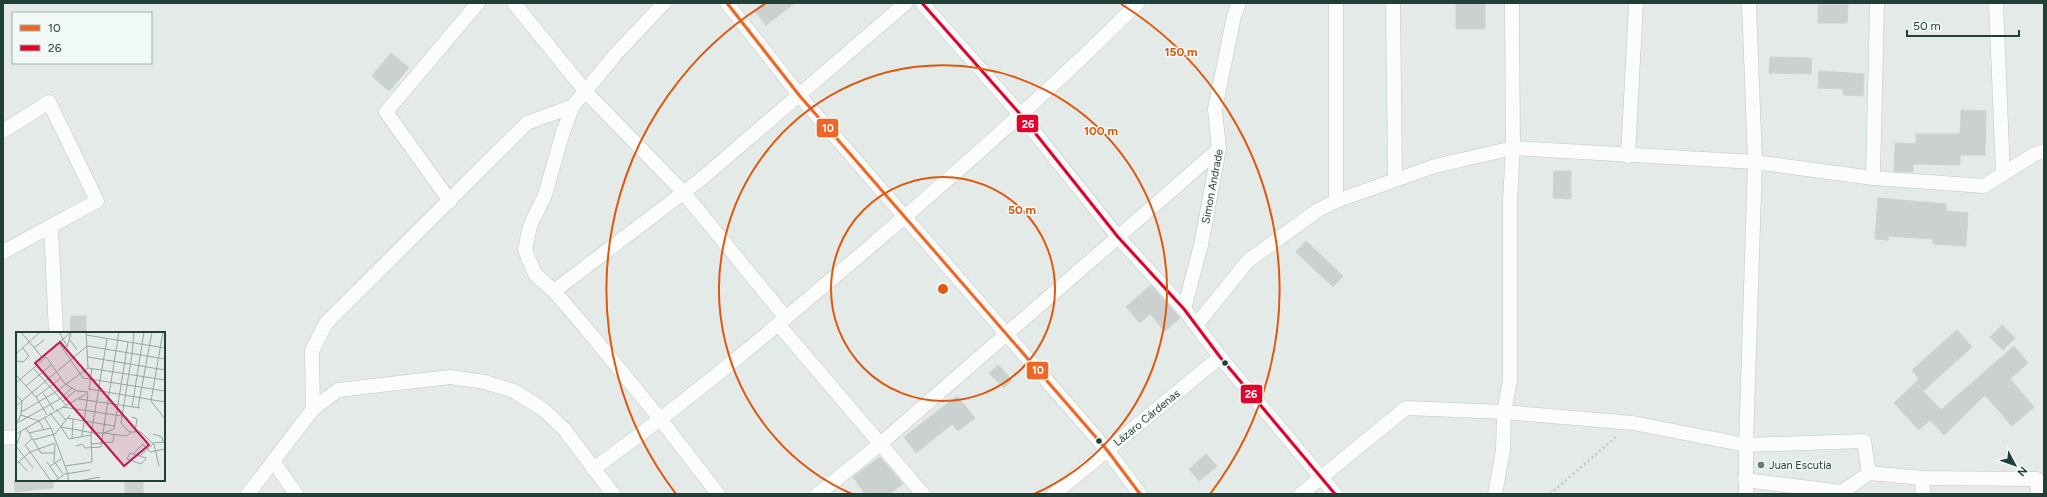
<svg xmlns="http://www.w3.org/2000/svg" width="2047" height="497" viewBox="0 0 2047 497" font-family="Figtree,sans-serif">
<rect width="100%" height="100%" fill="#e3eae7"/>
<path fill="#cad1ce" stroke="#ccd3d0" d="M763,3H795L766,25L754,10Z
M1456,3H1485V29H1456Z
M1818,5H1848L1847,23H1818Z
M391,53L409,68L389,91L372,76Z
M1770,57L1812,58L1811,74L1769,73Z
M1819,71L1864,74L1863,96L1843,95V89L1818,88Z
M1961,110L1986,111L1985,155H1960V165L1913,164V172L1894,171L1895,143L1916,144V134H1960Z
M1554,171H1571V199L1553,198Z
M1878,198L1946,204V211L1968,213L1966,246L1933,244V239L1888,236V240L1875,239Z
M1306,241L1343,276L1333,287L1296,252Z
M1151,285L1180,318L1165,331L1150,314L1140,323L1126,307Z
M71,316H86V333H70Z
M2002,325L2015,338L2003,350L1990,337Z
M1957,330L1972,347L1923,391L1941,410L2014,346L2028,363L2010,379L2034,407L2012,426L1985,395L1944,435L1930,420L1919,430L1894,403L1919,379L1912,370Z
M998,365L1012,380L1004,388L989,373Z
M957,396L975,418L958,431L952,424L916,453L904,437Z
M1206,454L1217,466L1199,481L1189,469Z
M880,457L903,484L889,494H865L853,477Z
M14,480H53V488L15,492Z
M125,481H143V494H125Z"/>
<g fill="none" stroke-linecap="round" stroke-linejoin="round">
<g stroke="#c0c7c4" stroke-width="15">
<g id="street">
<path d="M514,3L586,92L683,192L786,318"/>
<path d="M664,3L615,55L573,106L563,132L545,195L530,226L525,250L535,274L554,291L584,326L661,420L718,494"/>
<path d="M727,3L799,95L1107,450L1140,494"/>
<path d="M922,3L1020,114L1118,237L1184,309L1220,357L1335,494"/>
<path d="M1336,3V201"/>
<path d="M1393,3L1395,179"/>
<path d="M1996,3L2003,174"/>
<path d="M3,131L49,102L97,201L3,252"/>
<path d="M1628,156L1636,3"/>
<path d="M1873,178L1877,3"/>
<path d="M450,201L386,112L478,3"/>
<path d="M51,226L56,333"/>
<path d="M554,291L700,180L906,3"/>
<path id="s1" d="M1184,309L1201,245L1219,149L1215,109L1234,16L1239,3"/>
<path d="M778,324L923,494"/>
<path d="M1196,325L1248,261L1318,210L1336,201L1435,166L1513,148L1755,162L1873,178L1984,186L2033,155L2044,151"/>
<path d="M313,409L312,351L326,323L527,123L573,106"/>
<path d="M3,438L17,437"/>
<path d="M273,461L296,494"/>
<path d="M593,469C688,401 777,326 866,250C959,171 1052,89 1138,3"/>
<path d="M1922,478L1923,494"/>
<path d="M1745,480L1842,492"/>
<path d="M248,494L313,409L338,390L450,377L485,382L514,391L544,410L564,429L613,494"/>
<path d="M818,494L879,445L1219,149"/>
<path id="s2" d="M1054,494L1220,357"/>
<path d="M1301,494L1406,408L1504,412L1633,423L1746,445L1864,441L1869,473L1922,478L2037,479L2038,494"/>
<path d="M1495,494L1503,450L1504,412L1510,380V200L1513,148L1512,3"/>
<path d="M1746,494V445L1755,162L1749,3"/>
<path d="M1844,494L1842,492L1869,473"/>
</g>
</g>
<path stroke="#c0cac8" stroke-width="2.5" stroke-dasharray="2 3" stroke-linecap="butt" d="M1550,494L1617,436"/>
<use href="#street" stroke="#fbfcfb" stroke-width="14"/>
<g stroke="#f1f9f6" stroke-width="6">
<path id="bus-1" d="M727,3L799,95L1107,450L1140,494"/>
</g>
<g stroke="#f1f9f6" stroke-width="6">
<path id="bus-2" d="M922,3L1020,114L1118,237L1184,309L1220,357L1335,494"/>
</g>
<use href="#bus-1" stroke="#f26522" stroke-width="3"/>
<use href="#bus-2" stroke="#e4002b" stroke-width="3"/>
</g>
<g fill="none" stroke="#de580e" stroke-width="2">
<circle cx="943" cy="289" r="112"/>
<path d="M852 494A224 224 0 1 1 1034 494"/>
<path d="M676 494A336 336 0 0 1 765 4M1121 4A336 336 0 0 1 1210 494"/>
</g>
<g fill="#1f4039" stroke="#f1f9f6" stroke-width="1.5">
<circle cx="1225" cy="363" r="3.5"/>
<circle cx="1099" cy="441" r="3.5"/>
</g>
<circle fill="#647c76" stroke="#f1f9f6" stroke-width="1.5" cx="1761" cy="465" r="4"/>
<g text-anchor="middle" stroke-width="3" stroke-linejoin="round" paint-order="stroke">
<g font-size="11" fill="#1f4039" stroke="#f1f9f6">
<text dy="4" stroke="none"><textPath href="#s1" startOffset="126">Simon Andrade</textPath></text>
<text dy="4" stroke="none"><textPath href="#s2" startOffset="120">Lázaro Cárdenas</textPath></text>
</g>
<g font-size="11" fill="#1f4039" stroke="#f1f9f6" text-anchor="start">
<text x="1769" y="469">Juan Escutia</text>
</g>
</g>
<g transform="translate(16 332)">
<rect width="149" height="149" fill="#e3eae7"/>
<path fill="none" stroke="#95a6a1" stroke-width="1" d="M5,0L25,24L31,26L49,52L61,59L72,60M43,0L51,14L48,17M55,0L43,11L67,46L149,59M70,0L72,36M147,0L135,69L149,87M70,3L149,16M54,8L61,18M51,15L55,1M18,16L28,8M0,22L24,0M116,22L105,91L113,100H125L136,111L149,110M116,22L118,0M72,25L149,38M0,29L7,30L13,24L7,16M18,37L50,73M0,43L20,65L31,83M0,51L29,26M10,54L35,33M73,57L149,70M73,58L76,36M27,61L38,78M0,63L6,69L5,82L0,94M20,65L45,46M63,67L124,76M46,70L60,58M0,74L71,14L149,27M47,75L106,84M116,75L128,0M122,76L136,0M40,77L50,88M5,80L38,61L72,36L149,48M34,81L45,95L78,101H88L98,97L112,10M90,81L103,0M5,83L23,89L28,98M116,85L121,87L119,100M51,86L98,94M3,90L44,67L56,56M45,95L53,107L75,103M10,96L25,121H38M35,96L52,142V149M5,100L0,114L17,136M13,101L35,96L28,85M88,101L110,104L115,101M0,102L72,61M137,102L146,105L147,110M66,104L72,62M16,107L9,113L35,149M56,107L57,87M17,108L39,102L54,83M39,112L38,129L47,142M75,112L97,110L98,103M138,112L143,134M60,114L66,112L69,116L85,115L90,81M114,121L130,126V127L125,132L111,127ZM117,122L127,112L134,120L149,117M124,124L137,112M3,130L11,139M31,130L42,146M0,132L14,120L39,111M34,134L45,127M49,134L76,130L75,103L91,7M39,149L49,142L74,138M62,149L84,145"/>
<path fill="#c2185b" fill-opacity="0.15" stroke="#c2185b" stroke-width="2" d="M44,10L133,113L108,134L19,31Z"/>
<rect width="149" height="149" fill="none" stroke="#1f4039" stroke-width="2"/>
</g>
<circle cx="943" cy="289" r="6" fill="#de580e" stroke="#f1f9f6" stroke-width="2"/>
<g font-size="12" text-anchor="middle" font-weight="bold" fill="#de580e" stroke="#f1f9f6" stroke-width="3" stroke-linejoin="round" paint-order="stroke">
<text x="1181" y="56">150 m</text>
<text x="1101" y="135">100 m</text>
<text x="1022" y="214">50 m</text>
</g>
<g stroke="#f1f9f6" stroke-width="1.5">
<rect x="1016" y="114" width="23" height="19" rx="4" fill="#e4002b"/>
<rect x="816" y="118" width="23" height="20" rx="4" fill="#f26522"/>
<rect x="1026" y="361" width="23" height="19" rx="4" fill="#f26522"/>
<rect x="1240" y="384" width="23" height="20" rx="4" fill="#e4002b"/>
</g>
<g font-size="11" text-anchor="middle" font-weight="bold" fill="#fff">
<text x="1028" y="128">26</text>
<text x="828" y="132">10</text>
<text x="1038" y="374">10</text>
<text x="1251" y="398">26</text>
</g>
<rect width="2047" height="497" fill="none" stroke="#1f4039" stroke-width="8"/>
<rect x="12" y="12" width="140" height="52" fill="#f1f9f6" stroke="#9dafaa"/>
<rect x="20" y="25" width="20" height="6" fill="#f26522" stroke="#9dafaa"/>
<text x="48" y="32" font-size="12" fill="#1f4039">10</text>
<rect x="20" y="45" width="20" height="6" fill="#e4002b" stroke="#9dafaa"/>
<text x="48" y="52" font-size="12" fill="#1f4039">26</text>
<g transform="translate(2015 465) rotate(131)" stroke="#f1f9f6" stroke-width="3" paint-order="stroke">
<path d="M0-3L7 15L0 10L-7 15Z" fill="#1f4039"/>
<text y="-6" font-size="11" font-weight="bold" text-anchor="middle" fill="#1f4039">N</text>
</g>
<path d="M1907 30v6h112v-6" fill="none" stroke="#1f4039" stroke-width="2"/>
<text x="1913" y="30" font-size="12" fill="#1f4039" stroke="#f1f9f6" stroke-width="3" paint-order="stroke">50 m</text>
</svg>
